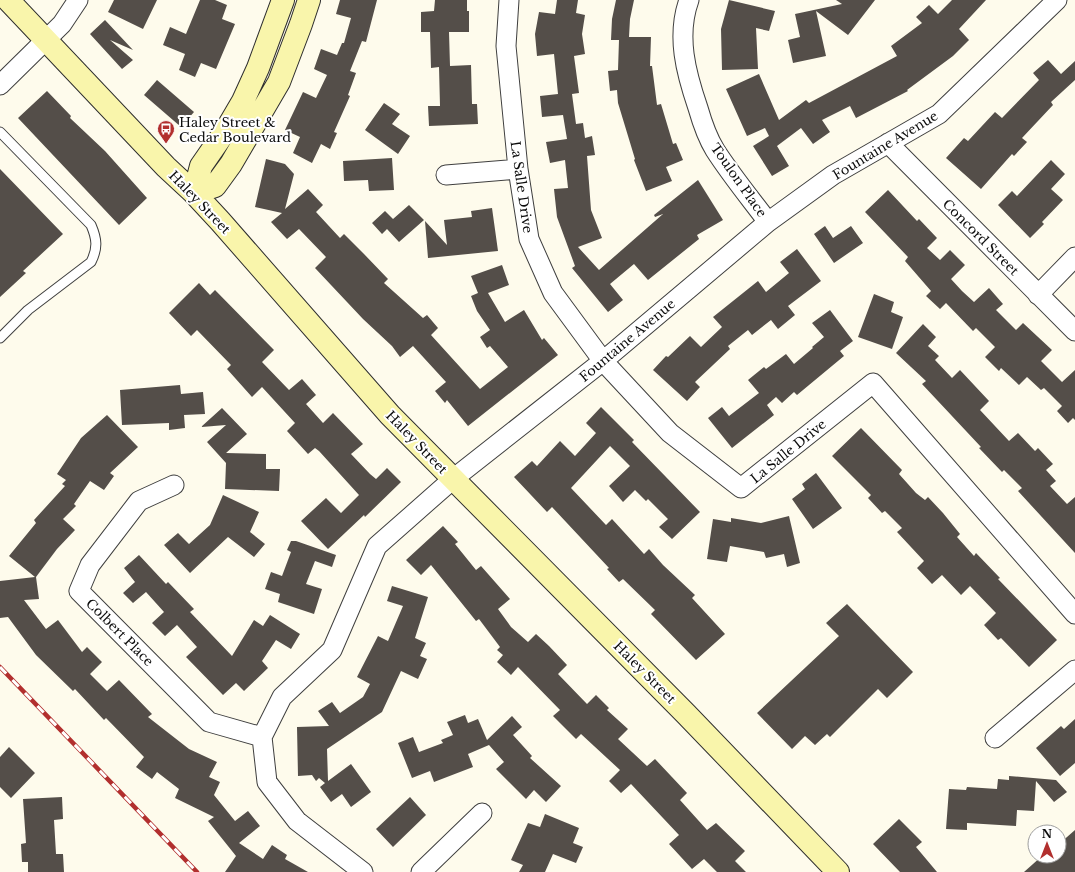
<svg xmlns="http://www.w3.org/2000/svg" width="1075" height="872" viewBox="0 0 1075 872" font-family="'Libre Baskerville',serif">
<rect width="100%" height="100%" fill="#fefbec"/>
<path fill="#544e49" d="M114,0H157L143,29L108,12Z
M200,0H215L227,5L222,19L235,24L216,69L201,63L195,77L179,70L185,54L163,45L170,27L186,34Z
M340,0H377L366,42L362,41L350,71L356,73L348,95L350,96L334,132L337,133L330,149L321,144L312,163L293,153L300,137L285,130L303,92L316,98L327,75L314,69L321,49L337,55L342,43H344L351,18L336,14Z
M435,0H467V11H469V32H449L450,66L471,65L472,104H477L478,124L429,126L428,106H440L439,67L431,68L430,32H421V12L434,11Z
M557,0H578L576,13L585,15L582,34L585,54L574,56L579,93L572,94L576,124L583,123L585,138L592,136L595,155L587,156L591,210L602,238L578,247L599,270L663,214L655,217L654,215L698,180L723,220L697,235L699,239L648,280L634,264L610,284L623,300L608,312L572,268L575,266L557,217L554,189L568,188L565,160L550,163L546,142L567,139L563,115L542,117L540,96L558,94L554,54L537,56L535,34L539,12L555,14Z
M616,0H634L630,19L629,37H651L650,66H652L657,105L661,104L673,144L676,143L683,160L666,167L672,181L646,191L634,160L635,159L618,103L617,90L610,91L608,71L618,70L619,40H611L612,19Z
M729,0L775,11L769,31L756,28L758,69L722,70L721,29Z
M836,0H875L848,35L816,11L826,56L793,63L788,40L800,37L795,14L842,4Z
M952,0H986L959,29L969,40L953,56L907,90L908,91L856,118L850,106L822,120L830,132L813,144L801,128L777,146L789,166L772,176L753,146L769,136L765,128L747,136L726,89L759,74L779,120L806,100L809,103L897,56L891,46L922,23L916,17L929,5L938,14Z
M105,20L133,50L110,40L133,60L122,69L90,34Z
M1048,60L1061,74L1075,61V80L1051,102L1053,105L1022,138L1027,142L1014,156L1012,154L981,189L946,158L964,138L968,141L995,112L1002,118L1039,80L1033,73Z
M157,80L194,112L181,127L144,95Z
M47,91L71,116L70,118L105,151L147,198L119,225L18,118Z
M384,103L400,114L392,124L410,136L398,154L365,130Z
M392,158L394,190L369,191L368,180L344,181L343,161Z
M266,159L285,164L294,174L285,209L308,189L323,205L316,212L340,238L344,234L364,254L388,279L384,283L423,318L427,315L438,328L431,335L480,389L508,367L490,346L487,348L480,337L490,330L477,311L471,296L478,293L471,276L502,265L509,285L488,293L505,322L524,310L542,340L544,338L558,355L468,426L447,400L445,403L435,391L446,382L413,346L400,357L392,346L363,319L315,268L326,257L299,229L287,239L271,222L282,213L255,207Z
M1051,160L1065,174L1051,189L1063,200L1042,222L1044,224L1030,238L998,205L1012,191L1017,196Z
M0,169L63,234L23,271L26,273L0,297Z
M888,190L917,221L919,219L937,238L927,248L940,260L950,250L965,265L951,279L962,291L974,302L989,288L1003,304L996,310L1016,330L1023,323L1052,350L1041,361L1062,382L1075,370V420L1073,418L1068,423L1057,411L1062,406L1044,388L1041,390L1027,377L1019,385L1001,368L999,371L985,357L995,347L976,328L973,331L946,303L940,309L926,296L931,291L905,261L908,257L865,212Z
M409,205L424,220L399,242L387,229L382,234L372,223L385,211L393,219Z
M492,208L498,251L428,258L425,221L447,245L444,220L472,217L471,211Z
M825,226L833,238L851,226L863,243L834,263L814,234Z
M797,249L821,281L788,306L795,315L778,329L771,320L752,335L748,330L728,346L730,349L695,382L700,387L687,401L653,370L666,356L668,357L690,336L701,347L722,327L713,317L758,281L766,292L789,273L780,262Z
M199,283L210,295L215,290L274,350L262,362L289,390L302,379L316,395L306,404L323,423L333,413L363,444L351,454L370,474L376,479L387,468L401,482L365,517L364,515L328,549L301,521L326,498L341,513L359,495L319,451L315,448L308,454L287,431L295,423L262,387L252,397L227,369L231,365L197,330L191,336L169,313Z
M874,294L894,302L891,312L903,317L892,349L858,337Z
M830,310L853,341L840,351L844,356L797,395L794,392L782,403L776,397L767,405L774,415L732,448L708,418L722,407L729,416L759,393L748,380L764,367L766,369L786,354L794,364L813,348L812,347L824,337L812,323Z
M923,324L936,337L928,346L939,356L935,360L952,378L960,370L989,401L980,410L1009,441L1018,433L1035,451L1038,448L1053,464L1046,470L1056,481L1050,486L1067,504L1075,497V553L1018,491L1022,488L1004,470L1002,472L979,448L981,447L922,384L926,381L896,353Z
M180,385L181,394L203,392L205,414L184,415L185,428L169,430V423L122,425L120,390Z
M601,407L634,440L632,442L700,512L672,539L659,527L668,519L648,499L646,501L635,490L623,502L609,486L630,466L610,446L571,488L606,525L612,519L644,554L649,549L663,565L695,595L692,598L725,634L696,660L651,614L655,610L623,579L619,582L607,569L609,568L552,507L547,512L514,477L532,461L537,466L560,441L575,456L596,433L586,423Z
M222,408L247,434L226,453L266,454V469H280L279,491L225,489L226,463L207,442L226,425L201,427Z
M107,415L138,447L110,473L114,476L104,490L90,481L74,504L76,506L63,519L75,530L57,549L36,577L39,599L24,600L46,629L58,620L82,652L87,647L102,662L90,674L107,691L119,680L152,714L148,717L189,749L217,762L209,777L220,782L214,795L235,821L248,811L260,826L239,843L263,859L272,845L287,855L285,859L308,872H225L236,856L208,821L214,817L175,798L179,789L157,772L152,779L136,767L144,757L106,718L104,720L75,689L73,691L36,655L8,617L0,618V581L35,577L9,556L36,523L34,520L65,486L62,484L66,480L57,474L81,438Z
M861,428L902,470L899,474L916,493L925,500L928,497L943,513L960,534L957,537L974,556L976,553L1000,578L998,579L1057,640L1029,667L1001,638L998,640L984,625L996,613L970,586L961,595L942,575L932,584L917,568L924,561L897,532L902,528L885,511L882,513L868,498L871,495L832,456Z
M816,473L842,508L813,529L792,499L805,489L802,484Z
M223,495L259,512L250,532L265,544L254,557L228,537L190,573L164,545L178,533L189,544L210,525Z
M789,516L800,563L787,567L784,554L766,558L764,552L730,546L727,562L707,559L713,519L731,522V518L761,523Z
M443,526L458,542L455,544L476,570L481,566L510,599L498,609L511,627L528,642L536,634L549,646L567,665L558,674L587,704L596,695L609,708L607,710L628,729L618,739L647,766L655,759L687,793L680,800L707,830L716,823L745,851L735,861L746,872H717L704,859L692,869L669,844L679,835L631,784L621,793L609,781L620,770L581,734L576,739L553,716L560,710L518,667L511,675L497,662L503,655L497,650L500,647L479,619L476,621L431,565L421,575L406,560Z
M291,541H296L336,555L332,567L315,561L306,584L322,589L314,614L278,602L280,594L265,589L271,572L282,576L291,552L287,550Z
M139,555L166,584L168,582L194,609L190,612L232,656L254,620L263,626L270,615L300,634L291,649L276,640L262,661L268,668L244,691L236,683L223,695L186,657L197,647L177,625L165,636L152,623L164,612L146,592L133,603L123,593L135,582L124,568Z
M392,586L428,597L415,638L426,643L420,656L427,659L418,679L401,671L382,712L327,749L328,781L351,764L371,792L351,807L342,794L331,802L320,787L325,783L319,778L316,781L312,775L298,776L297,727L329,726L318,711L332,702L340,713L363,697L370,684L357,677L378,636L388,641L403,606L387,601Z
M847,604L913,672L887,698L878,689L830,737L827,734L815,745L805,736L792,749L757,713L839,636L826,623Z
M465,715L468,723L478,719L487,740L512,716L522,727L513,735L532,756L530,758L561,786L546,802L534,790L526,799L496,769L504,762L489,745L468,754L473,767L434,782L430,771L412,778L398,743L413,737L419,752L443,743L441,740L453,735L447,722Z
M1075,719V763L1060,776L1036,748L1061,726L1064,729Z
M9,747L35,773L11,798L0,787V757Z
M1009,776L1056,780L1067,792L1054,802L1036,781L1034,811L1017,810L1016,826L967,823V830L946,829L949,789L966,790L967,787L997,789L998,779L1009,780Z
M62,797L63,819L54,820L56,854H63L64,872H28V862H22L21,844L26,843L23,799Z
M410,797L426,815L393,847L376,829Z
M545,814L579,828L573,843L583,847L576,863L553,854L545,872H519L523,865L511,860L528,823L540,827Z
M899,819L922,842L916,847L937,872H900L873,844Z
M1075,830V872H1024L1042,856H1059V844Z"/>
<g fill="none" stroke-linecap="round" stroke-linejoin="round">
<g stroke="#3f3f3f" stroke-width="11">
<path id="lane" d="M0,132L91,225C97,239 98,248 91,262L28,310L0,338"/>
</g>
<g stroke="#3f3f3f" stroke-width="21">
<path id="street" d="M509,0L506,46L518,169L529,239L553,293L603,361L670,433L741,488L873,383L1075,614
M689,0C676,36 686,73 698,108C702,122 707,137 715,150C731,175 750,198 768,222
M0,85L62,24L78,0
M888,143L1075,331
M446,175L518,169
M1038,295L1075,257
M174,485L139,501L90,565L79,591L209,722L262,737
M262,737L282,697L332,650L377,546L453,479L603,361L768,222L833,175L939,114L1057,0
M262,737L267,782L297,821L363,872
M995,738L1075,670
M421,872L482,813"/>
</g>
<g stroke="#2e2e2e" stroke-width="24">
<path id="secondary" d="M8,0L166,167L194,193L220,221L390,415L686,714L838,872
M194,193L215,186L231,164L279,82L301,24L309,0
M194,193L201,166L226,130L243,101L258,68L283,0"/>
</g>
<use href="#lane" stroke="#fff" stroke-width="9"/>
<use href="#street" stroke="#fff" stroke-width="19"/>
<use href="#secondary" stroke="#f9f5ab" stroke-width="22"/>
<g stroke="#b22f2e" stroke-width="4.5">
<path id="rail" d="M0,667L197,872"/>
</g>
<use href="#rail" stroke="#fff" stroke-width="3" stroke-dasharray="9" stroke-linecap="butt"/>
</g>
<defs>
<g id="bus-pin" transform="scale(0.9)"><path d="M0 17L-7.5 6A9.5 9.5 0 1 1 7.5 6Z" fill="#b22f2e" stroke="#fff"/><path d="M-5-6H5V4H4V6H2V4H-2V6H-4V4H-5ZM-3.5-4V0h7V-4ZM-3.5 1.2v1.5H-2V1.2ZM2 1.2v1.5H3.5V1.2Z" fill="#fff"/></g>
</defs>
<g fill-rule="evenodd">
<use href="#bus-pin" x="166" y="129"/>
</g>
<g text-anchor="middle" stroke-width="4" stroke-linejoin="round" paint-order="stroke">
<g font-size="13" fill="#0c0c0c" stroke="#fff" text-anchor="start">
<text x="179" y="127">Haley Street &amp;<tspan x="179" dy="15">Cedar Boulevard</tspan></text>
</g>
<g font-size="13" fill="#0c0c0c" stroke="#fff">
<text transform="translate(885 145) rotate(-31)" y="5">Fountaine Avenue</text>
<text transform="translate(739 180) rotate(55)" y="5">Toulon Place</text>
<text transform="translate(522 187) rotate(82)" y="5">La Salle Drive</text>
<text transform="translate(200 202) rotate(46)" y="5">Haley Street</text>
<text transform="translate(981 237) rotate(45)" y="5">Concord Street</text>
<text transform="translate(627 340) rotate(-40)" y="5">Fountaine Avenue</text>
<text transform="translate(417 442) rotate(46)" y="5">Haley Street</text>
<text transform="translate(788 451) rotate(-39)" y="5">La Salle Drive</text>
<text transform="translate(120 632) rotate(45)" y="5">Colbert Place</text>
<text transform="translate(645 672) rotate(45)" y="5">Haley Street</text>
</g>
</g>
<g transform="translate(1047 844)"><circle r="19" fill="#ffffff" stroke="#9e9e9e"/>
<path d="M0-3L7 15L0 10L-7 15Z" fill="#b22f2e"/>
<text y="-6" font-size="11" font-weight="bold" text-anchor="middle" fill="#0c0c0c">N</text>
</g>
</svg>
